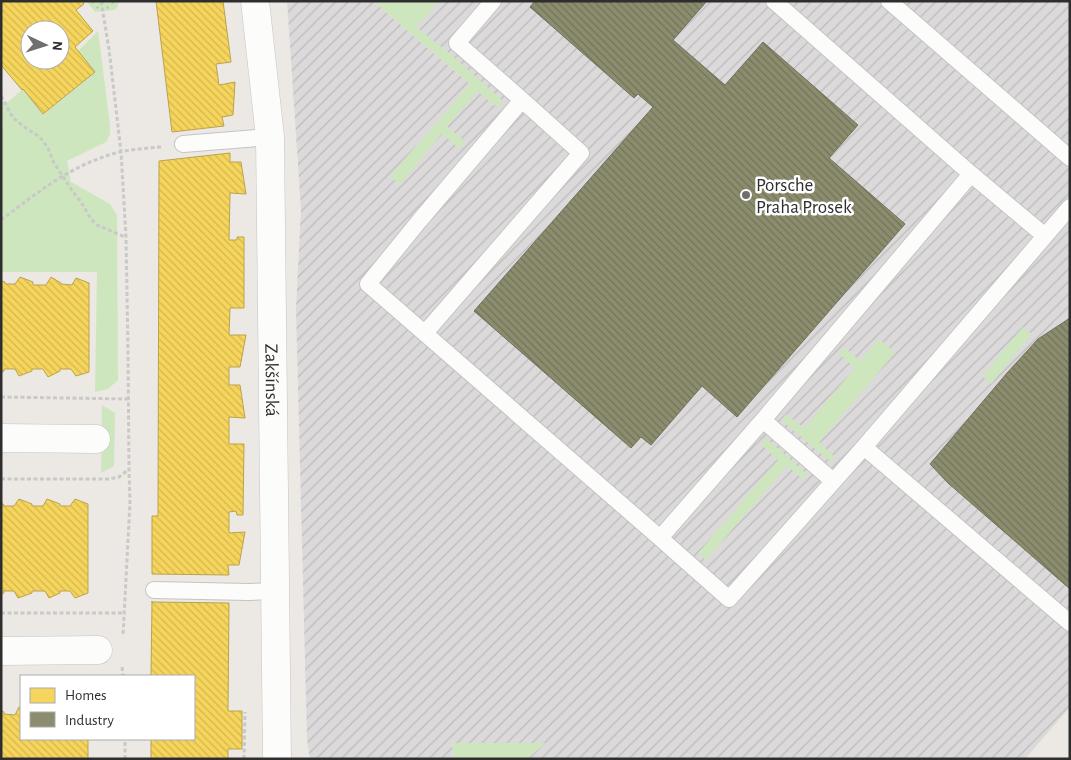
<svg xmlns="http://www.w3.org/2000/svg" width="1071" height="760" viewBox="0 0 1071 760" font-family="'Alegreya Sans',sans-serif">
<defs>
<pattern id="industrial-furrows" width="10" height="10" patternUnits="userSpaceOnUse" patternTransform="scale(1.25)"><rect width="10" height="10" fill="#dcd9db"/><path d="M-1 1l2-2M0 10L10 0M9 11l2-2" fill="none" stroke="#bdbbbc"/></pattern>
<pattern id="park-dots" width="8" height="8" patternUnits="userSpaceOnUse" patternTransform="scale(1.25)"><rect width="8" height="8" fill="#cee6be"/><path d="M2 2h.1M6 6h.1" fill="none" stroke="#b1c6a4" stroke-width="1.8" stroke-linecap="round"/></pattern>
<pattern id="homes-back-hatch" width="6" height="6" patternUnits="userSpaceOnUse" patternTransform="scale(1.25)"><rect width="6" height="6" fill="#f6d55c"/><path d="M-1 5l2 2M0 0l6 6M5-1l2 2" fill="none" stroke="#d3b750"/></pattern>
<pattern id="industry-back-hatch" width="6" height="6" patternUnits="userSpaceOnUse" patternTransform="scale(1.25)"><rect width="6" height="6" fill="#8c8c6e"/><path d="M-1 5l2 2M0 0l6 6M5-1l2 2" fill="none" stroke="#73735b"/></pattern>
</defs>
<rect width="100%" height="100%" fill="#ece8e4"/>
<path fill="url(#industrial-furrows)" d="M287,1H373L470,84L390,176L442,133L465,142L447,127L477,90L497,107L415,26L434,1H1070V707L1025,759H527L545,743H452L454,759H310L307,739L296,309L301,209Z"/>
<path fill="#cee6be" d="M373,1H438L424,19L415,26L455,58L503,101L497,107L477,91L447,127L465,141L459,149L442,133L400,185L390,176L470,84Z
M98,31L110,125V135L106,142L67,161L71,182L110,204L117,215L118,380L108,389L95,392L97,272H1V125L3,124L1,104L9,101L23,89L44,114L95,72L78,51Z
M1023,327L1032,334L991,384L982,376Z
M879,339L895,353L819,442L835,457L831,462L781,420L786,414L804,428L855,368L839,354L844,347L860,361Z
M102,405L115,413L114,466L101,473Z
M766,438L808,475L804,480L787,466L706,560L698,553L778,460L761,444Z
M452,743H545L527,759H454Z"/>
<path fill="url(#park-dots)" d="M86,1H120L115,10L95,12Z"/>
<path fill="url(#homes-back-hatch)" stroke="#baa34e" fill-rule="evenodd" d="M1,1H82L84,4L76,10L93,31L75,47L95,72L43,114L23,89L22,90L1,65ZM30,30H60V60H30Z
M156,1H223L231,62L216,64L219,85L235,82L233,115L222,117L224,126L172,132Z
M230,153V162H241L246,194L230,193L229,240H237V237H244V308H230L229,335H246L240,367H229V385H240L245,418L229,417V444H244L243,515H237L236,511L229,512V533L245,532L239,565H228L229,575L152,574V516H158L159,161Z
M20,277L33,282V285H46L51,277L61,283V284L72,285L76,278L89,283V372L76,376L71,369H60V371L48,377L43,369H32V371L19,376L15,369H4V371L1,373V281L5,282V284H15Z
M19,499L32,504V506H43L47,499L60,504V506H70L75,499L88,504V593L75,598L70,591H60V593L49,598L45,591H32V593L18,598L14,591H3L4,593L1,594V503L3,504L4,506H14Z
M152,601V602L229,603L228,711H242V749H228V759H151V739H194V676H151Z
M19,707L21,708V739H88V759H1V711L4,712V714L15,715Z"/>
<path fill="url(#industry-back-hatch)" stroke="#70705b" d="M535,1H707L673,40L725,85L763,42L858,125L829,158L905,224L737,417L702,386L651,445L641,437L631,448L474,311L653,107L638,94L634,98L530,7Z
M1070,318V589L948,483L930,464L1007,373L1038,339Z"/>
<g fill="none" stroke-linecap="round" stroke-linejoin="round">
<g stroke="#c5c4c5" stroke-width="18">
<path id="lane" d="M493,1L457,43L522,100L420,220L368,284L660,538
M774,1L971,174L1045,236L864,447L729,599L660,538L763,420L971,174
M889,1L1070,158
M183,144L270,137
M1045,236L1070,207
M425,333L581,153L522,100
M763,420L833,481
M864,447L1070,623
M154,590L248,592L275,591"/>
</g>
<g stroke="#c5c4c5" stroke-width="29">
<g id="street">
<path id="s1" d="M255,1L270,137L277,759"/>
<path d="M1,438L96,439"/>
<path d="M1,651L98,650"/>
</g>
</g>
<path stroke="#c9c9c8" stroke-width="3" stroke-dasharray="4 2.5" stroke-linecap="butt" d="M101,1L109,49L121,152L126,237L128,351L129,469L130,502L123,636
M1,96L13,118L26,128L40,137L48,148L54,163L73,192L81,202L91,219L97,225L125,237
M1,220C38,192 74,163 120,152C134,149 148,148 162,147
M1,397L129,399
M1,479H108L119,477L128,470
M1,613H123
M122,667L123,676
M125,759V739
M244,759L245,712"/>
<use href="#lane" stroke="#fcfcfb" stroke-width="16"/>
<use href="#street" stroke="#fcfcfb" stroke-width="28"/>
</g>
<circle fill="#706f6e" stroke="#fff" stroke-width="2" cx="746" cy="195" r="5"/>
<g text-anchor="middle" stroke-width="5" stroke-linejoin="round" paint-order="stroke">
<g font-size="19" fill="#2e2e2e" stroke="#fff" text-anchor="start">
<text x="756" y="191">Porsche<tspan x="756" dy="22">Praha Prosek</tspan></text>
</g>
<g font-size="19" fill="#2e2e2e" stroke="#fff">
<text dy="7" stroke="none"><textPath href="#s1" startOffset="380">Zakšínská</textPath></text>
</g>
</g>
<rect width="1071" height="760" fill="none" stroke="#2e2e2e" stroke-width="5"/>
<rect x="20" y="675" width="175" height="65" fill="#ffffff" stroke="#ababab"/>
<rect x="30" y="688" width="25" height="15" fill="#f6d55c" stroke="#ababab"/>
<text x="65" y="700" font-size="15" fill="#2e2e2e">Homes</text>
<rect x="30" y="712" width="25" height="15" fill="#8c8c6e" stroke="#ababab"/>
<text x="65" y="725" font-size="15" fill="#2e2e2e">Industry</text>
<g transform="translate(45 45) rotate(94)"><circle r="24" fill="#ffffff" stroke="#ababab"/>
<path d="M0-4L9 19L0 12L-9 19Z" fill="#706f6e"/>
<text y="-8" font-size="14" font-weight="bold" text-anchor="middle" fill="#2e2e2e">N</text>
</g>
</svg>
